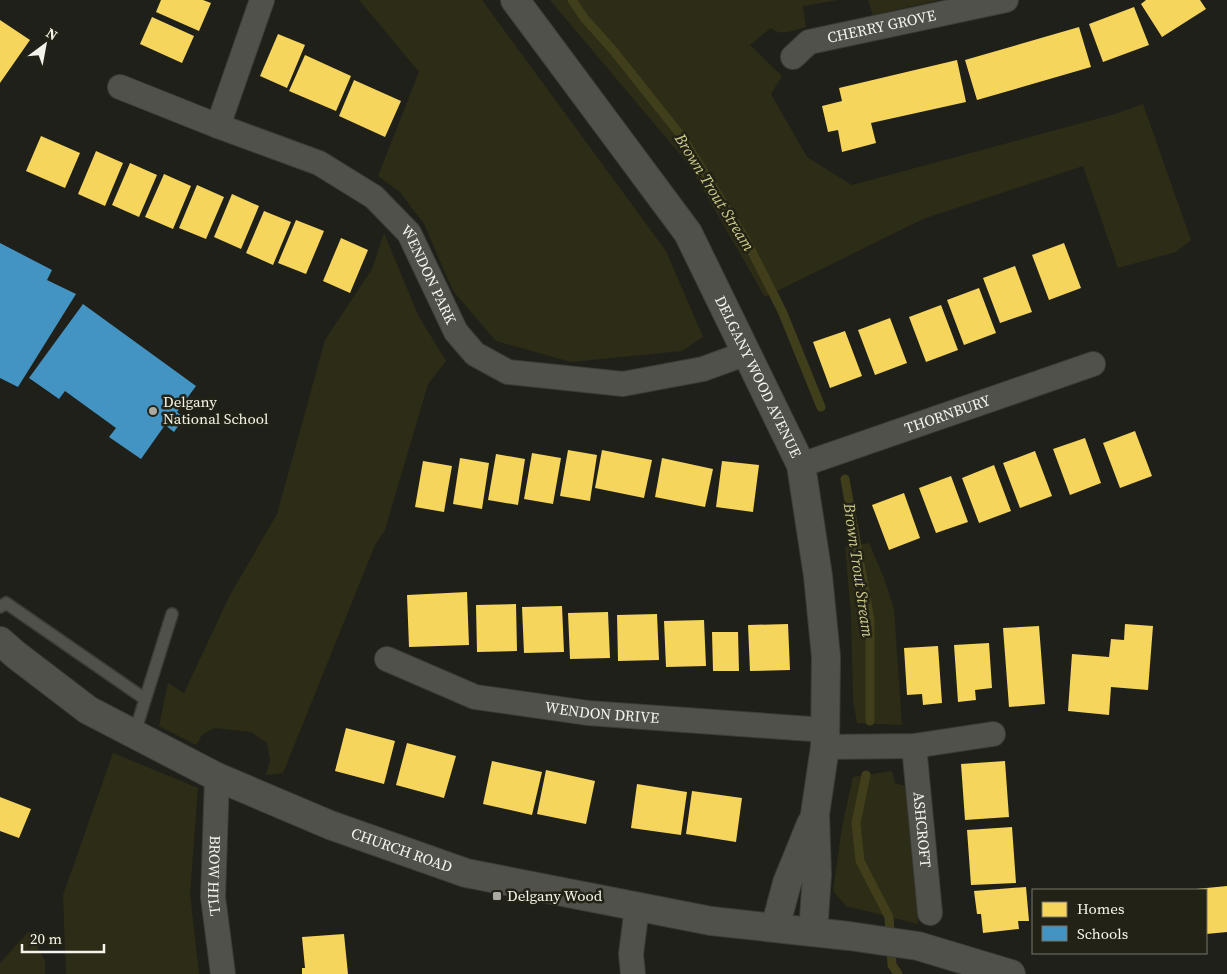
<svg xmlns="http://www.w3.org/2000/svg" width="1227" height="974" viewBox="0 0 1227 974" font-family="'Source Serif 4',serif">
<rect width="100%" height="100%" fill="#20201a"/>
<path fill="#2d2c16" d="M359,0H482L666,251L703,337L682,351L571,362L496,341L453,291L424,224L400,192L378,176L419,72Z
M550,0H838L803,6L806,27C794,30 781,37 771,28L750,45L782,76L771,94L807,157L852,185L1115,114L1143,104L1191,240L1176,252L1118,268L1083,166L923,219L765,297L689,165Z
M868,0H939L873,15Z
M384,233L418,315L446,361L428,384L385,530L375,545L283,773L266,775L270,760L267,743L251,732L214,728L202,735L196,745L159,726L168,683L184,693L229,597L277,514L325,340L372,269Z
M869,543L884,578L894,609L902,725L857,723L853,700L851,614L845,547Z
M113,753L198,788L190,894L199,974H66L63,895Z
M892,771L895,783L905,786L918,924L846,906L833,891L842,827L853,777Z
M29,931L45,961V974H0V963Z"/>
<path fill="#f6d55c" d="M161,0H203L211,3L199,31L156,12Z
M1146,0H1200L1206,9L1162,37L1141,4Z
M1134,7L1149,45L1103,62L1089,24Z
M152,17L194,36L182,63L140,44Z
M0,20L30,40L0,83Z
M1079,27L1091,67L977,100L965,60Z
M278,34L305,45L287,88L260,76Z
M305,55L351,76L336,111L289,91Z
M957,60L966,102L871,123L876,143L842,152L838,130L828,132L822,106L842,101L839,88Z
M354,80L401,101L385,137L339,116Z
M41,136L80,153L65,188L26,171Z
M96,151L123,163L105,206L78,194Z
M130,163L157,175L139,217L112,205Z
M164,174L191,186L173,229L145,217Z
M197,185L224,197L206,239L179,228Z
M232,194L259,206L241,249L214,237Z
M264,211L291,222L273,265L246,253Z
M296,220L324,231L306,274L278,263Z
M341,238L368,250L350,293L323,281Z
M1064,243L1081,288L1049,300L1032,255Z
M1015,266L1032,312L1000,323L983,278Z
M979,288L996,333L964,345L947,300Z
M941,305L958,350L926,362L909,317Z
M890,318L907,363L875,375L858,330Z
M845,331L862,376L830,388L813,342Z
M1135,431L1152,476L1120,488L1103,443Z
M1085,438L1101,483L1070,495L1053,449Z
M568,450L597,455L590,501L560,496Z
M602,450L652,460L644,498L595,488Z
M1035,451L1052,496L1020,508L1003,463Z
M532,453L561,458L553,504L524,499Z
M496,454L525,459L518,505L488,500Z
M460,458L489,463L482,509L453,504Z
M662,458L713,469L705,507L655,497Z
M423,461L452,466L444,512L415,507Z
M722,461L759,465L753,512L716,507Z
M994,465L1011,511L979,523L962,478Z
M951,476L968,522L936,533L919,488Z
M904,493L920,538L889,550L872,505Z
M467,592L469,645L409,647L407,595Z
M516,604L517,651L477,652L476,605Z
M562,606L564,652L524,653L522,607Z
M608,612L610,658L570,659L568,613Z
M657,614L659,660L618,661L617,615Z
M704,620L706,666L666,667L664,621Z
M788,624L790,670L750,671L748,625Z
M1125,624L1153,626L1148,690L1111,687L1109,715L1068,711L1072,654L1109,657L1111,639L1124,640Z
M1039,626L1045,704L1009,707L1003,628Z
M712,632H738L739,671H713Z
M989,643L992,688L975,690L976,700L958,702L954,645Z
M938,646L942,703L923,705L922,694L907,695L904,648Z
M346,728L395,741L384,784L335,771Z
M407,743L456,756L444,798L396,785Z
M492,761L542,772L532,815L483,804Z
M1005,761L1009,817L965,820L961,764Z
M546,770L595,781L586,824L537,814Z
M637,784L687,792L681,835L631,828Z
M692,791L742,798L736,842L686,834Z
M0,797L31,809L19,838L0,831Z
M1012,827L1016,883L971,885L967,830Z
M1227,886V932L1206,934V890H1196V889Z
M1026,887L1029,921H1018L1019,929L983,933L981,914H977L974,891Z
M344,934L348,974H302V968H305L302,937Z"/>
<path fill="#4393c3" d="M0,243L52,270L47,280L76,294L18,387L0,378Z
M83,304L196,386L177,412L184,418L174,432L165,425L141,459L109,437L116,428L65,391L59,399L29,378Z"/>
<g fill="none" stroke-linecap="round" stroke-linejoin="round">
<path stroke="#403e1b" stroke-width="9" d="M572,0L585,19L612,49L683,138L746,240L782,311L821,407
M845,479L870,620V721
M866,775L856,823L860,861L889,917L892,965L898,974"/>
<g stroke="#3c3c37" stroke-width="14">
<path id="lane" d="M0,607L6,603L145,699
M134,735L172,614"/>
</g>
<g stroke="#3c3c37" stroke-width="26">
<g id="street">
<path id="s1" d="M793,57L809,42L1006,0"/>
<path id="s2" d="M120,87L218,126L319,163L374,197L409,233L456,332L475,354L508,372L623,384L703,369L747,353"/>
<path d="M218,126L262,0"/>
<path id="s3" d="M801,465L1093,364"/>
<path id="s4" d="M387,659L475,697L588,713L825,730"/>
<path id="s5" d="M914,746L930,913"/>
<path d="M825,747L914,746L993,734"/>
<path id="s6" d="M217,777L213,897L223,974"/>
<path d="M633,974L631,954L637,907"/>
</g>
</g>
<g stroke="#3c3c37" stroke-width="30">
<g id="secondary">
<path id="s7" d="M515,0L688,233L801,465L818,576L826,657L825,747L815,814L817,875L813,932"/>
<path id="s8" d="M0,641L16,655L88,710L217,777L330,825L466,873L711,921L849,936L918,946L1011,974"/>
<path d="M775,928L787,883L811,824"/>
</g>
</g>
<use href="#lane" stroke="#51514c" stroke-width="11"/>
<use href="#street" stroke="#51514c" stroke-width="24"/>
<use href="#secondary" stroke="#51514c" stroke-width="28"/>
</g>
<g fill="#aaaaa2" stroke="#232217" stroke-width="2">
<circle cx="153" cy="411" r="5"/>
<rect x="492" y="891" width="10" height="10" rx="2.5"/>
</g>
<g text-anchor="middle" stroke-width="5" stroke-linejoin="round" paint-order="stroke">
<g font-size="15" fill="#f4f4ec" stroke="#232217">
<text dy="5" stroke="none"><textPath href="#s1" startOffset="96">CHERRY GROVE</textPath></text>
<text dy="5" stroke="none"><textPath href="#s2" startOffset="374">WENDON PARK</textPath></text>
<text dy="5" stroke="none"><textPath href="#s7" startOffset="450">DELGANY WOOD AVENUE</textPath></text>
<text dy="5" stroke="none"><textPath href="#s3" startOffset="155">THORNBURY</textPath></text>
<text dy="5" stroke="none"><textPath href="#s4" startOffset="224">WENDON DRIVE</textPath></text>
<text dy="5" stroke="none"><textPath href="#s5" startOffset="84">ASHCROFT</textPath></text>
<text dy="5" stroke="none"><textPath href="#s8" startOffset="456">CHURCH ROAD</textPath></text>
<text dy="5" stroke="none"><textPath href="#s6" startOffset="99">BROW HILL</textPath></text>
</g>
<g font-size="15" fill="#f4f4ec" stroke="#232217" text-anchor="start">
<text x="163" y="407">Delgany<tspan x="163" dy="17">National School</tspan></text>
<text x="507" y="901">Delgany Wood</text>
</g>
<g font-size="16" font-style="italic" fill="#cfcc89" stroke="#232217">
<text transform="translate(715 192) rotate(58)" y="6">Brown Trout Stream</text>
<text transform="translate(859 570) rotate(82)" y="6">Brown Trout Stream</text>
</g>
</g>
<rect x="1032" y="889" width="175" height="65" fill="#232217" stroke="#77766c"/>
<rect x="1042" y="902" width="25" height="15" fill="#f6d55c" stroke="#77766c"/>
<text x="1077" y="914" font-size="15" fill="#f4f4ec">Homes</text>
<rect x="1042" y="926" width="25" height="15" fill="#4393c3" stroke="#77766c"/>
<text x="1077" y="939" font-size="15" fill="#f4f4ec">Schools</text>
<g transform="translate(45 45) rotate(32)" stroke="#232217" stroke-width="4" paint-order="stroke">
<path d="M0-4L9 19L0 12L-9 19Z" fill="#f4f4ec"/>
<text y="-8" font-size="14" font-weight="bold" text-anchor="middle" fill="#f4f4ec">N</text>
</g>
<path d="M22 944v8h82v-8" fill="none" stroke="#f4f4ec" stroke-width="2.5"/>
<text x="30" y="944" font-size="15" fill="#f4f4ec" stroke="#232217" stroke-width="4" paint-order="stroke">20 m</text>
</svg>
